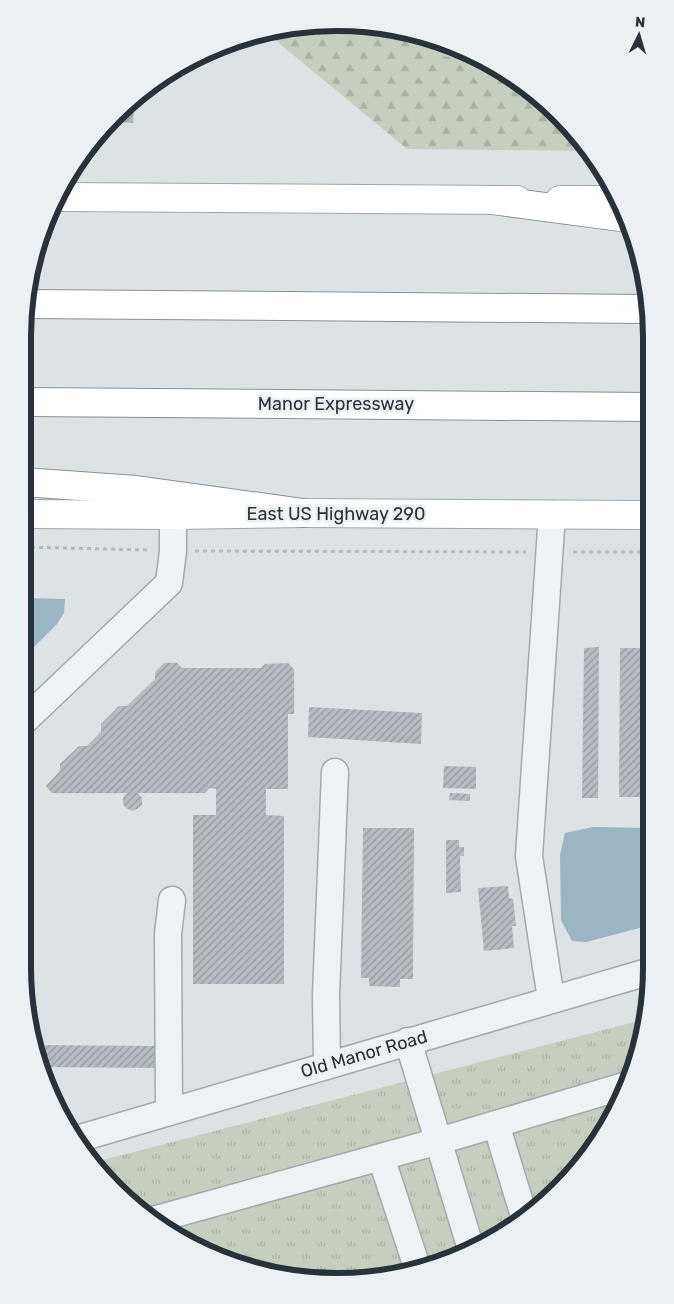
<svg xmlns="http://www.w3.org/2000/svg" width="674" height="1304" viewBox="0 0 674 1304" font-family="Rubik,sans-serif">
<defs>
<pattern id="grass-tufts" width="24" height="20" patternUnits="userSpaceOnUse" patternTransform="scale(1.25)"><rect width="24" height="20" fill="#c6cfbf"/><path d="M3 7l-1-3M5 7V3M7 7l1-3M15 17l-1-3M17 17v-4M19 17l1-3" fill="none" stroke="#aab2a5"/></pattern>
<pattern id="forest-firs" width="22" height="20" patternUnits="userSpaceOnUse" patternTransform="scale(1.25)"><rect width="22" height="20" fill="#c6cfbf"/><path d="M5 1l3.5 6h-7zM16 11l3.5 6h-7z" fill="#aab2a5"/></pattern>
<pattern id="building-hatch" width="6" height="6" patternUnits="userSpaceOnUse" patternTransform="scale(1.25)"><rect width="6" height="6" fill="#b5bcc2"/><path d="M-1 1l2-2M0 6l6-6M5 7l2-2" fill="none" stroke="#93999f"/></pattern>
</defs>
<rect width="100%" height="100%" fill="#dde2e5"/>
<path fill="url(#grass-tufts)" d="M423,41L476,55L482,59L437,56Z
M642,1020L619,1106L545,1203L458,1257L358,1281L256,1271L163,1229L127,1196L103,1160Z"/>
<path fill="url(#forest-firs)" d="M358,23L423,41L437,56L482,59L544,100L590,151L407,149L269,35Z
M103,1160L127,1196L93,1163Z"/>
<path fill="#9bb5c3" d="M23,598L65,599L64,613L57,624L23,658Z
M593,827L650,828L651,925L586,942L572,941L561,920L560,855L565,833Z"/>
<path fill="url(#building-hatch)" d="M135,97L133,123L117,122V117L130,100Z
M599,647L598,798H582L584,648Z
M620,648H650V797H619Z
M164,663H177L182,668H261L265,664L288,663L294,669V714H288V789H266V815L284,816V984H193V815H216V789L209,788L205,793H138L142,798V805L137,809L132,811L126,808L123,804V798L127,793H52L46,786L60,771V764L79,746H87L101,732V724L119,706H127L155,679V672Z
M309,707L422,713L421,744L308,737Z
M444,766L476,767V789L443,788Z
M450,793L470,794V801L449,800Z
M363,828H414L413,979H400V987L369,986V978H361Z
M446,840H459V847H464V856H460L461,892L446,893Z
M508,886L509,898L513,899L516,926H512L514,948L484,951L478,888Z
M35,1045L158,1046V1068L39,1067Z"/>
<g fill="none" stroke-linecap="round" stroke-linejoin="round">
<g stroke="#a3aaae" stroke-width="29">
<path id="minor" d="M23,722L169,583L173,551V515
M551,999L529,856L552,514
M408,1041L471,1249
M327,1065L326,995L335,772
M169,1112L168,934L172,900
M496,1124L524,1216
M77,1139L651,971
M381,1157L417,1267
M153,1220L439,1141L624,1086"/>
</g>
<g stroke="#9ea8b0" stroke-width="30">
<path id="major" d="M56,197L517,200
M560,200H618
M23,514L173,515L303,513L649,515"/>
</g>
<g stroke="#86919b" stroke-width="30">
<path id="highway" d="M492,200L628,218
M27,304L649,309
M23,402L649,407
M23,482L136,490L303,513"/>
</g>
<path stroke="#b7bcc0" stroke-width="3" stroke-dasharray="4 4" stroke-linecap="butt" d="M23,547L149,550
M195,551L526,552
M573,552H650"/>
<use href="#minor" stroke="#eff2f4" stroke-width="26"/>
<use href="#major" stroke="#fff" stroke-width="28"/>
<use href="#highway" stroke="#fff" stroke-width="28"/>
</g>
<g text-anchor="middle" stroke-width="5" stroke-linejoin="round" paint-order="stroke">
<g font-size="18" fill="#28323a" stroke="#ecf0f3">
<text x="336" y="410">Manor Expressway</text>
<text x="336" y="520">East US Highway 290</text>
<text transform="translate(364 1054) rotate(-16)" y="6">Old Manor Road</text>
</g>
</g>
<path d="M0 0H674V1304H0ZM337 31H337A306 306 0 0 1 643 337V967A306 306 0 0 1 337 1273H337A306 306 0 0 1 31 967V337A306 306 0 0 1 337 31Z" fill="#ecf0f3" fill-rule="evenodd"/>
<path fill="none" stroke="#28323a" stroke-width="6" d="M337 31H337A306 306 0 0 1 643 337V967A306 306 0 0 1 337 1273H337A306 306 0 0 1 31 967V337A306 306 0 0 1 337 31Z"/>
<g transform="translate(639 35) rotate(5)" stroke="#ecf0f3" stroke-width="4" paint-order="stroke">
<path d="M0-4L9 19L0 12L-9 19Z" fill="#28323a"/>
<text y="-8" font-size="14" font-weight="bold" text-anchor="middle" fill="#28323a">N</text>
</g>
</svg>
